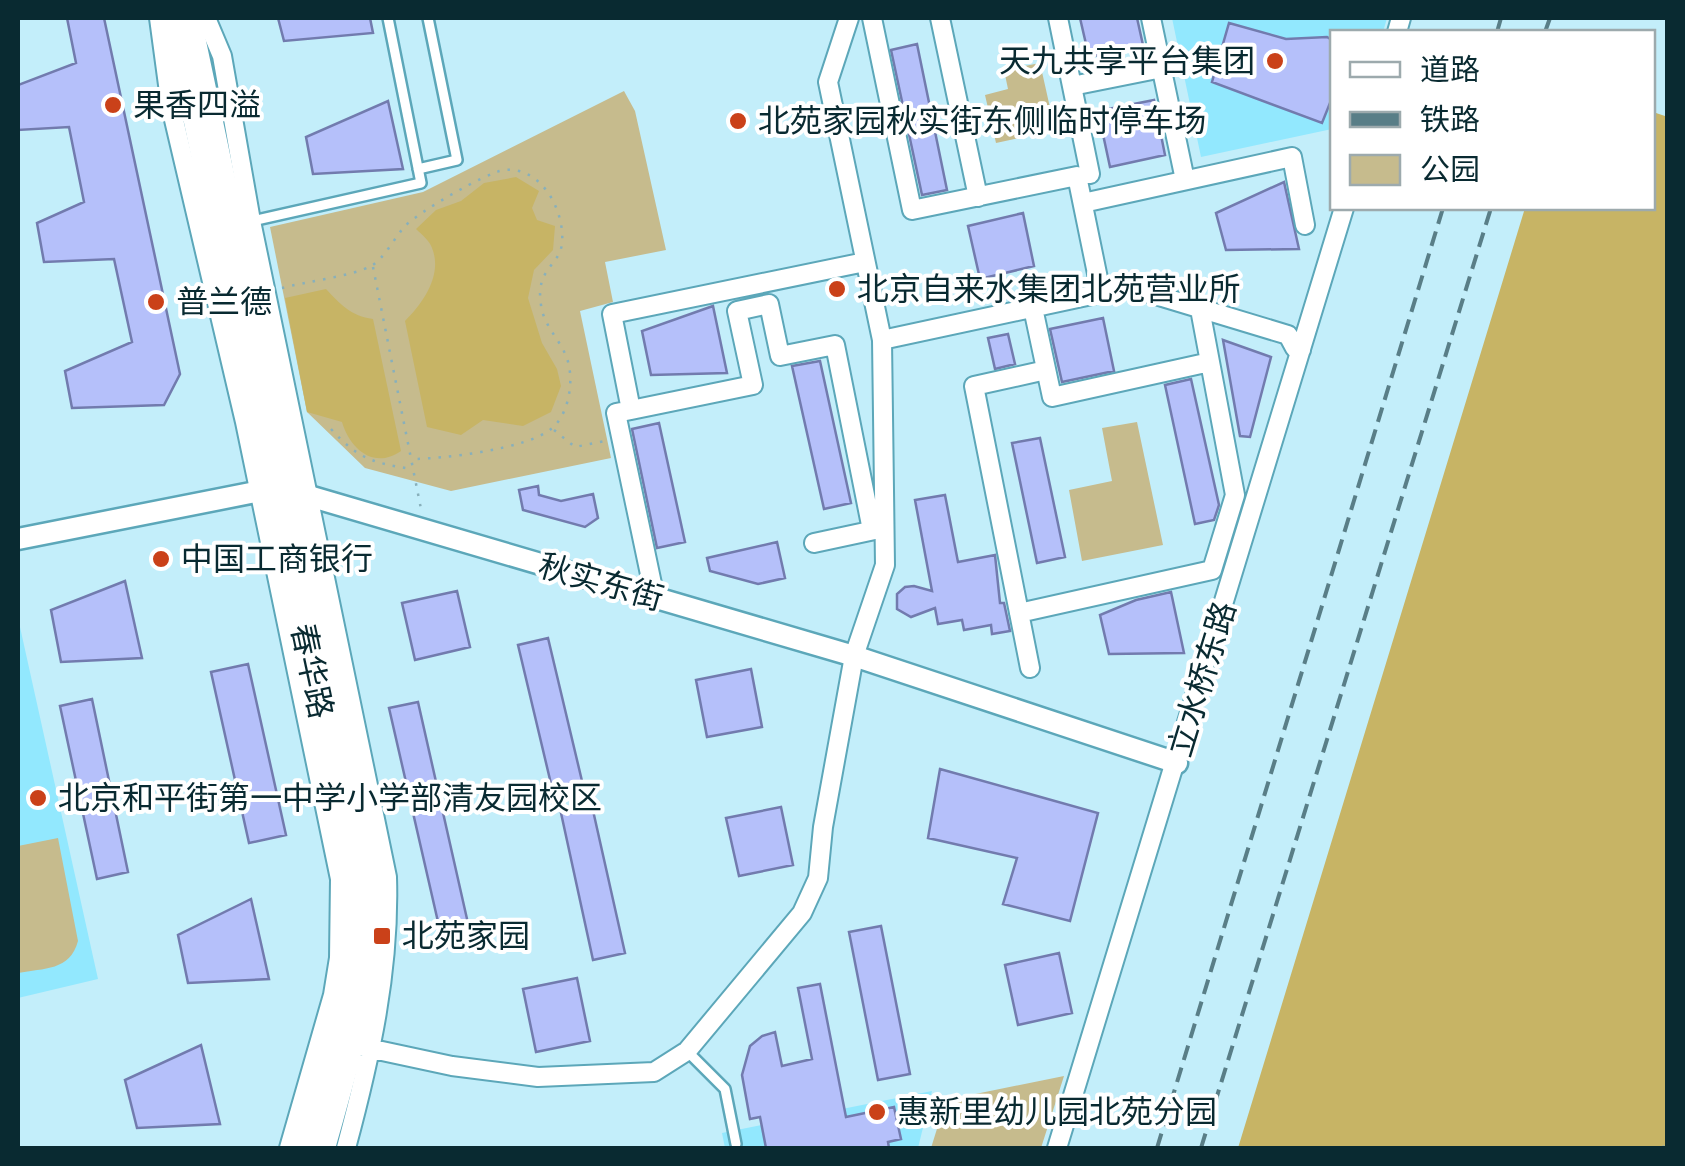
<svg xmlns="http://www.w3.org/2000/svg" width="1685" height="1166" viewBox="0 0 1685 1166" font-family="Poppins,'Noto Sans SC',sans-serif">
<rect width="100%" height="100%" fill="#c3eefa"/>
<path fill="#92e8fe" d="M1172,18H1387L1383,32H1332V129L1201,157Z
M18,618L98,979L18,998Z
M932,1091L918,1148H725L722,1133Z"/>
<path fill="#c6bb8d" d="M1040,63L1055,130L996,143L985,95L1008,89L1004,70Z
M624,91L635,111L666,250L605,262L613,302L580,311L611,458L451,491L365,468L307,412L270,227L423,192Z
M1137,422L1163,545L1082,561L1069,490L1112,481L1102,428Z
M58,838L78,941C70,971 44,968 18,973V846Z
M1064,1076L1041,1148H931L946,1100Z"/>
<path fill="#c7b465" d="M1653,112L1668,117L1667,1148H1238L1525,208H1652Z
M516,177L539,191L532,208L537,220L555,226L553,250L534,270L528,298L542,343L557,369L561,386L551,412L523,426L483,420L461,435L427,427L405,321C423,303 443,275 432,248C430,241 421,234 416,229L436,210L461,201L484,183Z
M326,289C340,304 351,316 373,319L401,451C374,470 350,449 342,422L307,412L285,298Z"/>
<path fill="#b5c0fa" stroke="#727bae" stroke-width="2.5" d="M67,18H104L180,374L164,405L72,408L65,371L132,342L114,259L44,262L37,223L84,202L69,127L18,130V85L76,63Z
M278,18H370L373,33L284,41Z
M1080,18H1137L1143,45L1089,57Z
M1229,23L1286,39L1327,37L1332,40V98L1322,123L1212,82Z
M917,44L947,190L922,195L891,50Z
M1154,100L1165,155L1110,167L1098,111Z
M388,101L403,169L313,174L306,137Z
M1284,182L1299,249L1226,250L1216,213Z
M1023,213L1034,266L980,279L968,226Z
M713,306L727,373L651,375L642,331Z
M1103,318L1114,371L1062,382L1050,329Z
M1008,334L1015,364L995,369L988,338Z
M1223,340L1271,357L1250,437L1240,436Z
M820,361L851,503L824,509L792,366Z
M1191,379L1219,505L1214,520L1195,524L1165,385Z
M659,423L685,542L657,548L632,429Z
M1040,438L1065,557L1037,563L1012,443Z
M538,486L539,495L561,501L593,494L598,518L585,527L523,510L519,490Z
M945,495L958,562L995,555L1000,603H1004L1010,631L992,634L991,625L964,630L962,620L938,624L935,608L911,617L897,609V594L905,587L914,586L932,591L915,500Z
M777,542L785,578L758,584L710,571L707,558Z
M125,581L142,658L61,662L51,610Z
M457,591L470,647L415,660L402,603Z
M1171,592L1184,653L1109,654L1100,615L1136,600Z
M548,638L582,781L552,788L518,645Z
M248,664L286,835L249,843L211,672Z
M751,669L762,727L707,737L696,680Z
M92,699L128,872L97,879L60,706Z
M418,702L472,941L444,948L389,708Z
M940,769L1098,813L1070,921L1003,904L1017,858L928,838Z
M592,806L625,953L593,960L561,813Z
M781,807L793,865L739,876L726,818Z
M251,899L269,979L188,983L178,935Z
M881,926L910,1074L878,1080L849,932Z
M1059,953L1072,1013L1018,1025L1005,965Z
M577,978L590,1041L536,1052L523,989Z
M820,984L846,1117L894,1107L901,1139L888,1142L889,1148H766L760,1117L750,1119L742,1075L750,1046L762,1036L775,1032L782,1066L812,1059L798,988Z
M201,1045L220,1124L137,1128L125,1080Z"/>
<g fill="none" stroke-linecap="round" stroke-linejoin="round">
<g stroke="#5ca7b9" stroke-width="14">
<path id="service" d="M418,169L457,160L428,18
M252,221L421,183L388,18
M687,1051L725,1089L736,1144"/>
</g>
<g stroke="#5ca7b9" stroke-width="22">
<path id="minor" d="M159,18L171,107L245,422L340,879L339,958L333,995L289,1148
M206,18L222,56L251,221L387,877C390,970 370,1059 346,1148
M872,18L912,210L1077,176L1101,293
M940,18L978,197
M1058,18L1090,174
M1151,18L1185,180
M1397,32L1401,18
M1072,86L1162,68
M1083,203L1292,157L1305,225
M1033,308L1052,397L1210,362
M882,340L1129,287L1288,335L1295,348L1301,350
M631,410L753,385L737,311L769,304L780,356L835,345L872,530
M814,543L884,528
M655,598L616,413L631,410L612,314L865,262
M1019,613L1212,570L1235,495L1200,309
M1030,668L974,386L1046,370
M354,1045L452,1066L538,1077L654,1072L687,1051L802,913L818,878L823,827L854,656L885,565L882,340L828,82L849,18
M1057,1148L1344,208"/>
</g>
<g stroke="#5ca7b9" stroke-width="25">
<path id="tertiary" d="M172,18L352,866C363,964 332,1055 305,1148
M191,18L372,875C379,971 350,1058 325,1148
M18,539L291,485L309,496L854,656L1177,763"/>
</g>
<path stroke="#88b0bb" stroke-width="2.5" stroke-dasharray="2.5 8" stroke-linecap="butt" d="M373,267L421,509
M282,288C304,282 353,276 371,266C384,259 395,237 405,226C419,212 485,173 504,170C541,166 565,210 562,243C560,266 535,268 541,305C544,329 565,343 569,366C573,385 568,416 551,429C527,449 443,459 411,459
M331,429C358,459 373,463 412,469
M554,430L575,447L605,441
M1663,1148L1668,1135"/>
<use href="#service" stroke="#fff" stroke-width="9"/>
<use href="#minor" stroke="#fff" stroke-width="18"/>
<use href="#tertiary" stroke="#fff" stroke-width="20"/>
<path stroke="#597e87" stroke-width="4" stroke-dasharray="15 8" stroke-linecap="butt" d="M1497,32L1501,18
M1545,32L1550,18
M1157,1148L1443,208
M1201,1148L1491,208"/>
</g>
<g fill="#ca4119" stroke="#fff" stroke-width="4">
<circle cx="1275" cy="61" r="10"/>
<circle cx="113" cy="105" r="10"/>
<circle cx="738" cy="121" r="10"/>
<circle cx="837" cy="289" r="10"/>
<circle cx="156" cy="302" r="10"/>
<circle cx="161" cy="559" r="10"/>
<circle cx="38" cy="798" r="10"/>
<rect x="372" y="926" width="20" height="20" rx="5"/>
<circle cx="877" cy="1112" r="10"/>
</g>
<g text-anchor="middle" stroke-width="8" stroke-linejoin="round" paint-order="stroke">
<g font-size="32" fill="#092a31" stroke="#fff" text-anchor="start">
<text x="1255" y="72" text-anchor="end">天九共享平台集团</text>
<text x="133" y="116">果香四溢</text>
<text x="758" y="132">北苑家园秋实街东侧临时停车场</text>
<text x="857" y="300">北京自来水集团北苑营业所</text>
<text x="176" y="313">普兰德</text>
<text x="181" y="570">中国工商银行</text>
<text x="58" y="809">北京和平街第一中学小学部清友园校区</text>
<text x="402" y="947">北苑家园</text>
<text x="897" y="1123">惠新里幼儿园北苑分园</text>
</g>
<g font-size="32" fill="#092a31" stroke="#fff">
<text transform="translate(601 582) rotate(16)" y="11">秋实东街</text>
<text transform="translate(312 671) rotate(78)" y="11">春华路</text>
<text transform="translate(1202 679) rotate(-73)" y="11">立水桥东路</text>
</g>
</g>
<rect width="1685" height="1166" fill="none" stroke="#092a31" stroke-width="40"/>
<rect x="1330" y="30" width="325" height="180" fill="#ffffff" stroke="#9daaad" stroke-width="2.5"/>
<rect x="1350" y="62" width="50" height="15" fill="#ffffff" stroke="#9daaad" stroke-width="2.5"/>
<text x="1420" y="80" font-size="30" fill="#092a31">道路</text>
<rect x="1350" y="112" width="50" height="15" fill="#597e87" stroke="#9daaad" stroke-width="2.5"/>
<text x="1420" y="130" font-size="30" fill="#092a31">铁路</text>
<rect x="1350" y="155" width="50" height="30" fill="#c6bb8d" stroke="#9daaad" stroke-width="2.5"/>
<text x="1420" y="180" font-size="30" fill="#092a31">公园</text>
</svg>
